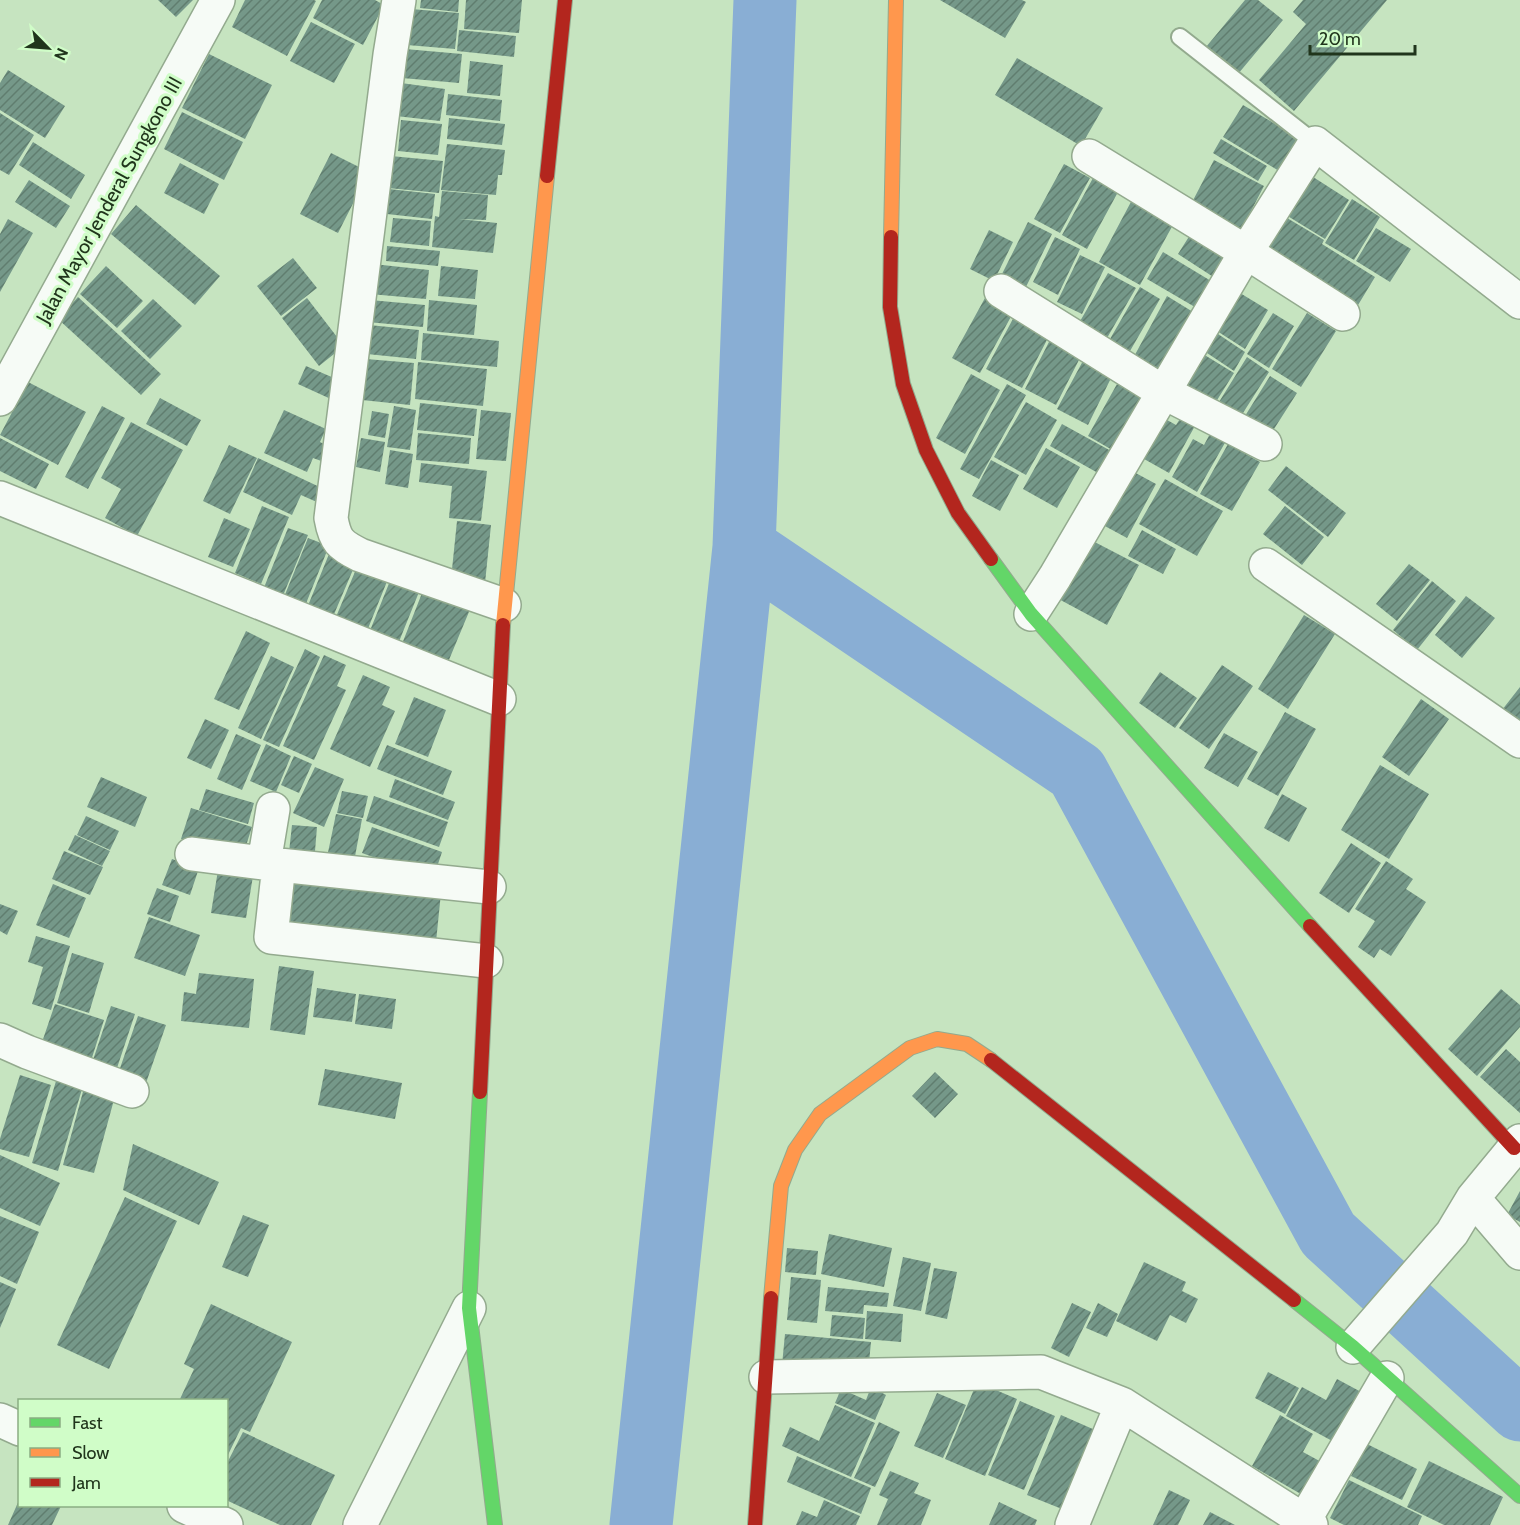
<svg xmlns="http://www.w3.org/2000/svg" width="1520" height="1525" viewBox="0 0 1520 1525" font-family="Cabin,sans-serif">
<defs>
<pattern id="building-hatch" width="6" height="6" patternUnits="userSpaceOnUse" patternTransform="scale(1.5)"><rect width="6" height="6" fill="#759889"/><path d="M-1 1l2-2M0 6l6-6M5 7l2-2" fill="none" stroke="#607d6f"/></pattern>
</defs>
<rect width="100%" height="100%" fill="#c6e4c0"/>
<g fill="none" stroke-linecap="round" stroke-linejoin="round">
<path stroke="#89aed4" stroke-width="63" d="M744,547L1077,772L1328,1234L1520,1410
M641,1525L744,547L765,0"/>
</g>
<path fill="url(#building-hatch)" d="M158,0H193L176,17Z
M245,0H314L316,1L287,56L232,27Z
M322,0H375L384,5L363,45L313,18Z
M421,0H459L458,12L420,8Z
M466,0H522L519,33L464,29Z
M940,0H1022L1026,2L1005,38Z
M1245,0H1258L1283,20L1238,74L1206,47Z
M1303,0H1387L1294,111L1259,80L1306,24L1293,12Z
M411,9L459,13L455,49L407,45Z
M311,22L355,44L334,83L290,61Z
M459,30L516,36L514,57L457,51Z
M405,49L462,54L459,83L402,78Z
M209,54L272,85L245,139L182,108Z
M1017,58L1103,108L1081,146L995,95Z
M470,61L503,65L500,96L467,93Z
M8,70L65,106L45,138L0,110V83Z
M401,83L445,89L440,121L396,116Z
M448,94L502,100L500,121L446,115Z
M1243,105L1304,141L1284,174L1223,137Z
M182,112L243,142L224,180L164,149Z
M0,113L34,135L9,175L0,170Z
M449,118L505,124L502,145L447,139Z
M401,120L442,124L438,155L398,151Z
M1221,139L1267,166L1258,181L1213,153Z
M33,142L85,175L71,199L19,165Z
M447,144L505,150L502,175H498L496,195L441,190Z
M331,153L369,172L338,233L300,214Z
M391,156L443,161L439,193L388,188Z
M1214,160L1264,186L1238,236L1188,210Z
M180,163L219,184L204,214L164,193Z
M1064,164L1090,178L1060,233L1034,219Z
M1310,175L1349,200L1325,239L1286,215Z
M1093,178L1118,192L1087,249L1062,235Z
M29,180L70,206L56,228L15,202Z
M389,189L435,194L432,219L387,214Z
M442,191L488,195L486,220L459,219L497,223L493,253L432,247L435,216L439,217Z
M1352,199L1380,217L1354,260L1325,243Z
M1132,200L1174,223L1140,285L1099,262Z
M136,205L220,276L195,305L111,234Z
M393,218L431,221L429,246L390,242Z
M1287,218L1324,240L1322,244L1375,277L1355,310L1265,254Z
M8,219L33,233L0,292V234Z
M1028,222L1052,234L1021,297L997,284Z
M1376,228L1411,249L1390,282L1356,261Z
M989,230L1013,242L994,281L970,269Z
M1190,235L1230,260L1218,280L1178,254Z
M1055,237L1080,249L1058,295L1033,282Z
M387,246L440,251L438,266L386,261Z
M1163,252L1216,284L1200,310L1147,279Z
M1080,255L1105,267L1082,314L1057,302Z
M293,258L317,288L281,316L257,286Z
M373,264L429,270L426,299L370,294Z
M106,266L143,301L117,328L80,294Z
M441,266L478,270L475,299L438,296Z
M1108,273L1136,288L1107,338L1079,323Z
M1140,287L1160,299L1130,351L1110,339Z
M1240,293L1268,310L1245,349L1217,331Z
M1167,296L1198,315L1160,378L1131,362Z
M78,297L161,374L141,395L58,319Z
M307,298L344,346L319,366L282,318Z
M985,298L1013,313L980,373L952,358Z
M153,299L182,326L150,359L121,331Z
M370,300L425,305L423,327L367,322Z
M429,300L477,305L474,335L427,331Z
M1273,313L1294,326L1269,368L1247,354Z
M1307,313L1336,331L1301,387L1272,369Z
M1014,317L1049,336L1022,388L986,369Z
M369,325L419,330L416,359L367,354Z
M1215,332L1245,352L1234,371L1204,351Z
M423,333L499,341L497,367L421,360Z
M1051,338L1082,354L1056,405L1025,389Z
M1203,354L1234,373L1214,405L1183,385Z
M1247,357L1269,372L1236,424L1214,410Z
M366,359L414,363L410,405L362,400Z
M1084,359L1113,374L1088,425L1057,409Z
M418,362L487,369L483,406L415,399Z
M306,366L341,381L333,400L298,384Z
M971,374L1000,390L965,454L936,438Z
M1270,376L1297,393L1267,440L1240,424Z
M28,382L86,412L58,465L0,435Z
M1007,384L1026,395L979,479L960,469Z
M1117,384L1144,399L1114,451L1088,436Z
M160,398L201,420L187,446L146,424Z
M1026,402L1057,420L1026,475L994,457Z
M420,403L477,409L474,436L417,430Z
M102,406L125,418L88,489L65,477Z
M394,406L416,410L410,450L387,447Z
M284,410L326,429L320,442L330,447L324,462L313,458L307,472L264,453Z
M481,410L511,413L506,461L476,459Z
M372,411L389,414L385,438L368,435Z
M1160,416L1176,425L1182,416L1196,424L1169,473L1137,455Z
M131,422L183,450L137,536L105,518L121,489L101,478Z
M1062,424L1111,451L1098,473L1050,446Z
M1211,432L1226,441L1197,492L1172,477L1193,439L1204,445Z
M418,433L471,438L469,464L416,460Z
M0,438L49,464L36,489L0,471Z
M361,438L385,442L380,472L356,467Z
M1228,444L1260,462L1232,511L1200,494Z
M229,445L257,458L230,514L203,501Z
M1046,448L1080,467L1057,508L1023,489Z
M390,450L413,454L408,488L385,484Z
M258,458L326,490L319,503L301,495L292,515L243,492Z
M991,460L1019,475L1000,511L972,496Z
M421,463L487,471L481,521L449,518L452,486L419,482Z
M1286,466L1346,513L1328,537L1268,490Z
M1132,471L1156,484L1127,538L1103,525Z
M1165,479L1223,511L1197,556L1139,524Z
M262,506L289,517L261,584L235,573Z
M1285,506L1324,537L1302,565L1263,534Z
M224,518L250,529L233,567L208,557Z
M457,521L491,525L485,583L451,579Z
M288,528L308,535L282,598L263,590Z
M1142,530L1176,549L1163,574L1128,556Z
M308,538L329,546L305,606L284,597Z
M1087,538L1139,565L1107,625L1055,597Z
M329,554L355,565L332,619L307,608Z
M1409,564L1430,580L1397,621L1376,604Z
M357,567L388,579L365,636L333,624Z
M390,581L419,592L396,649L367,638Z
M1432,581L1456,601L1417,650L1393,630Z
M424,588L471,607L446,667L400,649Z
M1466,596L1495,618L1462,658L1435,635Z
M1304,615L1335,634L1288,709L1258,689Z
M246,631L270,643L239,710L214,699Z
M305,649L320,657L279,747L263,740Z
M324,655L346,665L337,686L346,690L314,760L283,746Z
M271,656L294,667L261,739L238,728Z
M1222,665L1253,686L1209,749L1179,728Z
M1160,672L1197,698L1175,728L1139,703Z
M363,675L390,687L382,705L395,711L370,767L330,749Z
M1520,687V725L1502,710Z
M414,697L446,710L428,757L395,744Z
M1421,699L1449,719L1409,776L1382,757Z
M1285,712L1316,729L1278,796L1247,779Z
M205,719L229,730L211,769L187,758Z
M1224,733L1258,752L1238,787L1204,768Z
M236,734L261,745L242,790L217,779Z
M266,744L291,756L276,792L250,781Z
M387,745L452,771L443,795L377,769Z
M294,756L312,764L299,793L281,785Z
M1380,765L1429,794L1389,859L1341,830Z
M315,767L344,779L324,827L293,813Z
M101,777L147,797L135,827L87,807Z
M395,779L455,802L448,820L389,797Z
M206,789L254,803L248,824L199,810Z
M342,791L368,796L363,818L337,813Z
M1282,794L1307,808L1289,842L1264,828Z
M374,796L448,822L439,847L366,821Z
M191,808L252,827L242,858L181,839Z
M336,814L362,819L353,867L326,862Z
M86,816L119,831L110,850L77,835Z
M292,825L317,827L314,863L288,861Z
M372,827L442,852L433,879L362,853Z
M75,835L110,851L102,866L68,850Z
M1351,843L1381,863L1349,913L1319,893Z
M64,851L103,867L90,895L52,879Z
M172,859L199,868L190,895L162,885Z
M1386,861L1413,879L1406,889L1426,902L1391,956L1380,949L1374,958L1358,947L1375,921L1355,909Z
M219,864L254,870L246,918L211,913Z
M291,867L442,883L436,942L285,926Z
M53,884L86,898L69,938L36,925Z
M157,888L179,896L170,922L147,914Z
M0,904L18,911L7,935L0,931Z
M149,917L200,935L185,976L134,958Z
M36,936L70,946L51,1010L32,1004L43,967L28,962Z
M72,953L104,963L89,1013L57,1003Z
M279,966L314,971L305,1035L270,1030Z
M199,973L254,979L249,1028L181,1021L184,992L196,994Z
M317,988L356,994L352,1022L313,1017Z
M1501,989L1520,1005V1027L1477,1076L1448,1049Z
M359,994L396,999L392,1029L355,1024Z
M55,1004L104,1020L89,1067L39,1051Z
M111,1006L135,1014L115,1074L91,1066Z
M138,1016L166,1025L146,1083L118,1074Z
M1506,1049L1520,1062V1113L1480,1077Z
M325,1069L402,1083L395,1119L318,1105Z
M935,1072L958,1094L935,1118L912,1096Z
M20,1075L51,1085L29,1157L0,1149V1139Z
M56,1081L82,1089L58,1171L32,1163Z
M84,1088L115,1096L94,1173L63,1165Z
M133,1144L219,1182L199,1225L123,1190Z
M0,1155L60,1183L40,1226L0,1208Z
M1520,1191V1222L1507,1215Z
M125,1197L177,1221L109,1369L57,1345Z
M243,1215L269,1225L248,1277L222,1267Z
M0,1216L39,1232L17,1284L0,1276Z
M829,1234L892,1248L884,1287L821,1274Z
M787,1248L818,1251L816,1275L785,1272Z
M903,1257L931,1263L921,1311L893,1306Z
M1144,1262L1186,1282L1182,1291L1198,1299L1186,1323L1170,1315L1157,1341L1116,1321Z
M934,1268L957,1272L947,1319L925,1314Z
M791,1277L821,1280L817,1323L787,1320Z
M0,1282L16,1289L0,1328Z
M828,1287L889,1293L887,1307L864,1305L863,1314L825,1311Z
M1072,1303L1091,1312L1069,1357L1051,1348Z
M1098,1303L1118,1314L1107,1337L1086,1328Z
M211,1304L292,1342L250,1432L241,1428L226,1459V1400L180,1399L194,1369L184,1364Z
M867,1311L903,1314L901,1342L865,1339Z
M832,1315L865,1318L863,1339L830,1336Z
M785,1334L871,1342L868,1373L782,1365Z
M1268,1372L1299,1388L1285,1414L1255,1398Z
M1337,1379L1363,1393L1336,1443L1286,1416L1302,1387L1326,1400Z
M977,1382L1017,1399L985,1476L945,1459Z
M871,1387L886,1395L875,1420L835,1403L841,1389L866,1400Z
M937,1393L966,1405L943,1458L914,1446Z
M1020,1401L1055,1416L1024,1490L988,1475Z
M835,1405L875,1423L851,1477L782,1446L790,1427L819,1441Z
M1061,1415L1095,1430L1062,1509L1027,1495Z
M1280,1415L1313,1434L1303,1452L1325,1464L1306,1497L1252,1466Z
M879,1422L900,1432L875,1487L854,1478Z
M243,1432L335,1475L311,1525H280L226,1500V1465Z
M1367,1444L1417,1469L1402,1500L1351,1476Z
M797,1456L871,1488L861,1514L787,1482Z
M1429,1461L1503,1497L1490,1525H1444L1407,1507Z
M890,1471L919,1483L914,1493L931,1500L921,1525H877L888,1499L879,1495Z
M1349,1480L1422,1516L1418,1525H1344L1330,1518Z
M1169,1490L1190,1500L1178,1525H1153Z
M20,1498V1506H61L52,1525H8Z
M824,1500L860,1516L856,1525H796L802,1511L817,1517Z
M999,1502L1037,1520L1035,1525H989Z
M1210,1512L1235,1525H1203Z"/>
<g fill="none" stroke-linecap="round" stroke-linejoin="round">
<g stroke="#93aa8e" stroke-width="20">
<path id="lane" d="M1180,37L1315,143"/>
</g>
<g stroke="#93aa8e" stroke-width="36">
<path id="street" d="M399,0L390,55L331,518C335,541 340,545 360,555L504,605
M1089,156L1246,252L1343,314
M1001,291L1163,392L1265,444
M0,399L218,0
M0,498L499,699
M1266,565L1520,741
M1031,614L1055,577L1246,252L1315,143L1520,302
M192,854L279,865
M264,863L273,809
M486,961L271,937L279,865L489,887
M0,1040L27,1052L132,1091
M1473,1198L1520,1253
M1353,1347L1452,1233L1473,1198L1520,1141
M766,1377L1041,1372L1122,1404L1072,1525
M1122,1404L1311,1525
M0,1420L20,1429
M184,1506L226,1525
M1305,1519L1387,1378
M360,1525L469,1308"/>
</g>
<g stroke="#93aa8e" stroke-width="16">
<path id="fast" d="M991,559L1031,614L1310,926
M480,1092L469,1308L495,1525
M1294,1300L1353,1347L1520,1496"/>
</g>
<g stroke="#93aa8e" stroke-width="16">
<path id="slow" d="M891,237L896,0
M503,625L547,176
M771,1298L781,1186L795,1150L820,1114L910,1048L937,1039L967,1044L991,1060"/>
</g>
<g stroke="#93aa8e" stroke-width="16">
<path id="jam" d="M547,176L565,0
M891,237L890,307L903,384L926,450L958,513L991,559
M1310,926L1514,1148
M991,1060L1294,1300
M480,1092L503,625
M755,1525L771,1298"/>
</g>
<use href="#lane" stroke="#f6fbf6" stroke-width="16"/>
<use href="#street" stroke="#f6fbf6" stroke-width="33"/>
<use href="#fast" stroke="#63d668" stroke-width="14"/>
<use href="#slow" stroke="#ff974d" stroke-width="14"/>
<use href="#jam" stroke="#b3261e" stroke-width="14"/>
</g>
<g text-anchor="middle" stroke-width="6" stroke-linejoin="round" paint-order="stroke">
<g font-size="20" fill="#20351c" stroke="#d0fdc8">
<text transform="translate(109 200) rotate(-61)" y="7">Jalan Mayor Jenderal Sungkono III</text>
</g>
</g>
<rect x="18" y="1399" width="210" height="108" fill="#d0fdc8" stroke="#8aad83" stroke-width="1.5"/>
<rect x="30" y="1418" width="30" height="9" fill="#63d668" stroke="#8aad83" stroke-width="1.5"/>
<text x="72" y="1429" font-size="18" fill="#20351c">Fast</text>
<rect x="30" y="1448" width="30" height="9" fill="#ff974d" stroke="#8aad83" stroke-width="1.5"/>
<text x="72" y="1459" font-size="18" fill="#20351c">Slow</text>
<rect x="30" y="1478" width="30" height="9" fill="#b3261e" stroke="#8aad83" stroke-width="1.5"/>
<text x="72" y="1489" font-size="18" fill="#20351c">Jam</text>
<g transform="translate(48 48) rotate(115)" stroke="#d0fdc8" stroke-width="4.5" paint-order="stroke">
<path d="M0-4.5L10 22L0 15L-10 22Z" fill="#20351c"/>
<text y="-9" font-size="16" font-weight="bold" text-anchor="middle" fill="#20351c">N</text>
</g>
<path d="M1310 45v9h105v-9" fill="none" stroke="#20351c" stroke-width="3"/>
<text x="1319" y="45" font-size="18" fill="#20351c" stroke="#d0fdc8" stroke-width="4.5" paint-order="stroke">20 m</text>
</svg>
